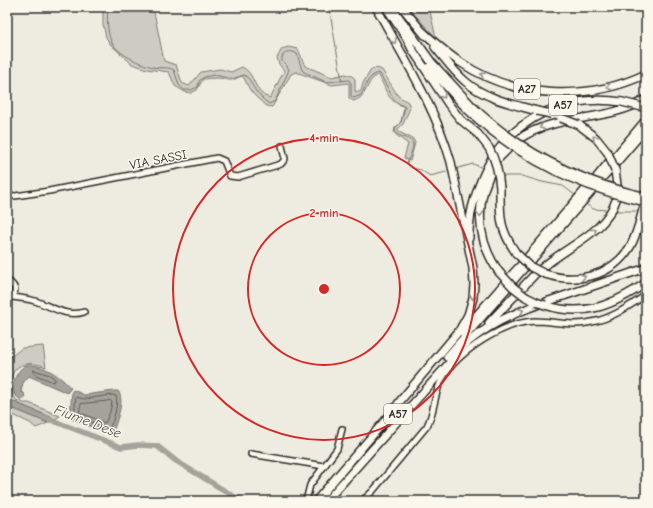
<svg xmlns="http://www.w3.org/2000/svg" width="653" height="508" viewBox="0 0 653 508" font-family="'Comic Neue',sans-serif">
<rect width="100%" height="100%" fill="#eeebe0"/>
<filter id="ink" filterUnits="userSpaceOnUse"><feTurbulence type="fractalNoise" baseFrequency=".025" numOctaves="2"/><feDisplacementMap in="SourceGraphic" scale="8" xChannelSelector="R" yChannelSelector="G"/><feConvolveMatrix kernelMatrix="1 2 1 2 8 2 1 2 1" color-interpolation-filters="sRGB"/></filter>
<g filter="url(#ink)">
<path fill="#cecbc2" stroke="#7c7b76" d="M103,7H153L164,61L176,65L182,83L189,86L201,72L220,69L231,72L242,67C256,73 253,94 270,98L284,71L279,64L277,58L282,49L288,47L298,49L305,66L332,77L345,74L352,76L355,79V91L359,92L361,91L363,83L371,70L377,68L382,70L398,96L408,102L410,108L403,124L398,129L399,132L413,139L415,143L410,161L404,158L408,144L396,135L394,132L395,128L401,122L404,108L403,106C387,101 386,89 379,76L377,75C365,82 368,98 353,101L349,98V83L332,85L296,72L291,74L272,107L266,106L256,97L250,90L244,78L241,76C227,84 229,78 216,78C212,78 207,79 203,79L197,90L191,93L185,92L175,86L169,72L147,69L132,64L110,44L106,37L103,24Z
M408,7H429L436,38Z
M43,346L46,367C18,356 3,373 16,400L24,403H29L60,416L55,419L7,399V364L8,359L22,348Z
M7,406L48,423L36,428L30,423L7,412Z"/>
<path fill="#a4a29a" stroke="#74726e" d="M26,365C44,364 60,376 71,388L67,393L29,376L23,383L21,392L24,393L25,398L23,400C6,396 14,371 26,365Z
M74,390L84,395L114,391H118C126,401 115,424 112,435L71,419L70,416L72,391Z
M7,399L55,419L48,423L7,406Z"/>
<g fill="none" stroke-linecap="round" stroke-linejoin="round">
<path stroke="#5b5b57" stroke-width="1" d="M34,370L50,375L55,379V381L53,382L34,374L33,372Z
M113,395L116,396C118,406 114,420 109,429L74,415L76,397L84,399Z
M107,401L110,400L112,402L110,412L105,423L79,412L81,404Z"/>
<path stroke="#74726e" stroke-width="1" d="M108,7C107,17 107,32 111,41C117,54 140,64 153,67C161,69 167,66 174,70L179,85L184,90H191L198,87L199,81L204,77L215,75L232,79L244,75C250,78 251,84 255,90C259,95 263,100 269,104L275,101L289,70L287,66L282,61V57C285,51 292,50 297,54L302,70L304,72L326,82L349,80L351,83V96L354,98L361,95C366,87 367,77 377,73L380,74L395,101L405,107C403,116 402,123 395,128C395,140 413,135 413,145C413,151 408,158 407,164L412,168L421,170L430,176L450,171
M329,7L342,81
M455,169L473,164L483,168
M502,176H522L542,182L563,186L576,196
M586,204L593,209L608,210
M615,211H640"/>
<path stroke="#a4a29a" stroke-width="5.5" d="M46,418L121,447L138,445L157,446L176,461L235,497L244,501"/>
<g stroke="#2b2b2b" stroke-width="8">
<path id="minor" d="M7,195L15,196L49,191L217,158L224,161L230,176L238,177L281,164L285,159L282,146
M7,280C14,285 17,289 13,297L7,299
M13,297C21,298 28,299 35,301C51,306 67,318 84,312
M251,454L324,466
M306,501L310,485L337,449L342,429
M362,501L372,492L427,426C435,411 434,393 442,379C458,352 503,322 535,321C554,321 572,327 592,322C613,318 629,306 646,295"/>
</g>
<g stroke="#2b2b2b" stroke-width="10">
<path id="highway" d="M376,7C403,57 435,106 451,162L473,268L474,284L473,298L468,315L459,331L401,400L393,411
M386,7L410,43
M402,7L425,35
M396,13L432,63L470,104
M422,31C434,42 446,53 460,62C514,99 587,102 646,74
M407,39L412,49L449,105L461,120L478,134L489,148
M435,47C445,59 454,72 466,82C486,99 513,104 537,111
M429,67L466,108
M579,125L596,138L608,153
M512,134C544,106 581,96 622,102
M519,139C557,113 607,123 646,99
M496,153L503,144
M499,158L509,148
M614,158L646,120
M616,163L646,128
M495,165C474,199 476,240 499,272
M615,170L617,185
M597,177L610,161
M602,178L612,167
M500,188C500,217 499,228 516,253
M469,238C468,211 479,182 492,158
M526,259L585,190
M530,262L591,192
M541,269C566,246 605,234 616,200
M545,274C577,284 611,277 630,247C637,235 640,220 644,206
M508,279L522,264
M512,282L525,267
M526,297L536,302
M546,302L646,268
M545,305C584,318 613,305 646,283
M489,323L536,273
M462,332L504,284
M447,357L508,287
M323,500L329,498L468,342C489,325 511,314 537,305
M316,501L396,408"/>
</g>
<use href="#minor" stroke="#fbf7ec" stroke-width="5"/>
<use href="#highway" stroke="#fbf7ec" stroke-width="7"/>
<g stroke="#2b2b2b" stroke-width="10" stroke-linecap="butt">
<path id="highway-bridge" d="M622,102L646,108
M470,104C519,152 580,182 646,197
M466,108C516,157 579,187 646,202
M537,111L551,114
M561,118L579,125
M489,148C496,161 499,173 500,188
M608,153L615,170
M516,253L531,267L545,274
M499,272L513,287L526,297
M536,302L545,305"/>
</g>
<use href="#highway-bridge" stroke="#fbf7ec" stroke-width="7"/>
</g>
<defs><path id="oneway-chevron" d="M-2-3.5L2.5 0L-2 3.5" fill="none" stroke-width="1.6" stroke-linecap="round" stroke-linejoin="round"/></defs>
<g stroke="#93918c">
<use href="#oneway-chevron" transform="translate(394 41) rotate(61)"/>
<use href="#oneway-chevron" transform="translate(483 75) rotate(-154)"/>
<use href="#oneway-chevron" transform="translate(609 87) rotate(166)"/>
<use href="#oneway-chevron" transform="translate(443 96) rotate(56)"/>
<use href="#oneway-chevron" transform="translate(542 127) rotate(161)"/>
<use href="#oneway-chevron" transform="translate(595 138) rotate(-137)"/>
<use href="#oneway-chevron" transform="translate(480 214) rotate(91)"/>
<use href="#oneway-chevron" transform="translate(594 231) rotate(-39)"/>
<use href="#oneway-chevron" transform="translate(583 277) rotate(-10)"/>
<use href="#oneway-chevron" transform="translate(473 297) rotate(100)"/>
<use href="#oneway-chevron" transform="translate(521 311) rotate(-21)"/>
</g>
</g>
<g fill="none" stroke="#d62828" stroke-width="2">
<circle cx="324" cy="289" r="76"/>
<circle cx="324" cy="289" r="151"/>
</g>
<g text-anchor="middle" stroke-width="3" stroke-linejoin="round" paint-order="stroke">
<g fill="#fbf7ec" stroke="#696865" stroke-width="1">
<rect x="514" y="79" width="26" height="20" rx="3"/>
<rect x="549" y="95" width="28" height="20" rx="3"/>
<rect x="384" y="404" width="28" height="20" rx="3"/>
</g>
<g font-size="12" font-weight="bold" fill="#2b2b2b">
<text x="527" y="93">A27</text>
<text x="563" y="109">A57</text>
<text x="398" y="418">A57</text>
</g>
<g font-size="13" fill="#2b2b2b" stroke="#fbf7ec">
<text transform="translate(158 159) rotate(-11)" y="5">VIA SASSI</text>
</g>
<g font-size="14" font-style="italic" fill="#555552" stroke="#fbf7ec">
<text transform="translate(88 421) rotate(21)" y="5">Fiume Dese</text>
</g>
</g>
<circle cx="324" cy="289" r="6" fill="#d62828" stroke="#fbf7ec" stroke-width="2"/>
<g font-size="12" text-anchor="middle" font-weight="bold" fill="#d62828" stroke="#fbf7ec" stroke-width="3" stroke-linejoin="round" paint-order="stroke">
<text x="324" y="142">4 min</text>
<text x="324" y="217">2 min</text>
</g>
<rect width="653" height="508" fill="none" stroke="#fbf7ec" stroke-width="24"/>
<rect x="12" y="12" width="629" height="484" fill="none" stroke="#2b2b2b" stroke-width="1.5" filter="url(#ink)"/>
</svg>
